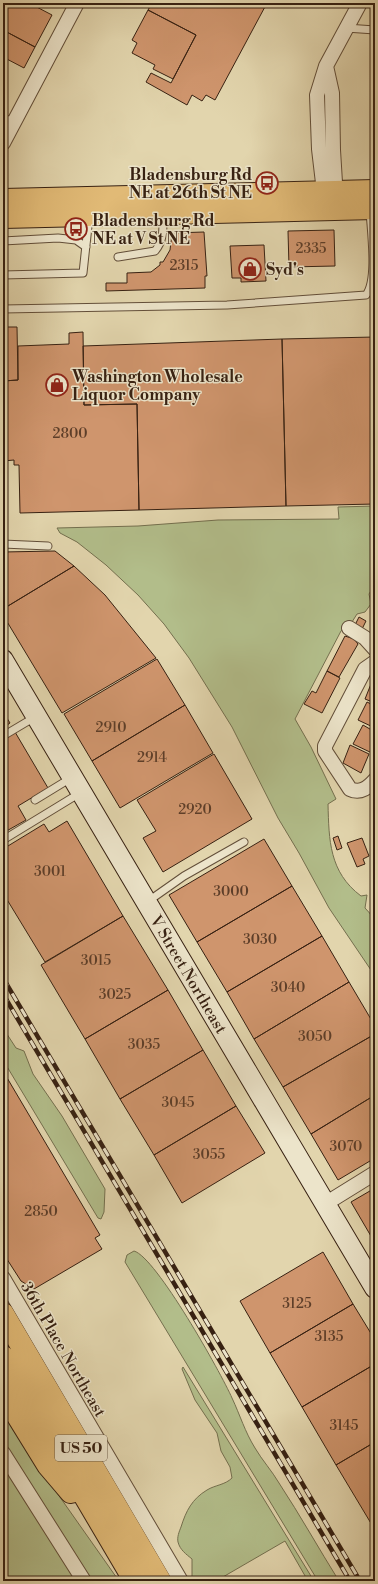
<svg xmlns="http://www.w3.org/2000/svg" width="378" height="1584" viewBox="0 0 378 1584" font-family="'Libre Bodoni',serif">
<rect width="100%" height="100%" fill="#e2d5ad"/>
<filter id="stains"><feTurbulence type="fractalNoise" baseFrequency=".005" numOctaves="4"/><feColorMatrix values="0 0 0 0 .2 0 0 0 0 .09 0 0 0 0 .02 0 0 0 .5 -.17"/></filter>
<radialGradient id="worn" r=".72"><stop offset=".6" stop-color="#630" stop-opacity="0"/><stop offset="1" stop-color="#630" stop-opacity=".3"/></radialGradient>
<path fill="#b2bd8a" stroke="#746f4e" d="M375,506V584L369,594L371,604L365,612L357,614L352,622L341,631L295,719L311,747L336,799L328,804C329,840 329,872 361,896L367,895L365,908L375,919L374,927L375,976L329,908L299,853L278,818L232,727L189,658L164,624L138,595L106,565L77,542L60,533L57,528L138,526L218,520L339,519L338,507Z
M3,1028L16,1048L24,1051L33,1074L62,1116L105,1189L104,1212L101,1219L98,1218L3,1060Z
M134,1251C156,1257 221,1373 232,1398C240,1415 245,1432 255,1448C262,1460 272,1471 279,1483C300,1515 319,1549 339,1581H318L125,1262L127,1255Z
M183,1367L314,1581H308L285,1541L216,1581H194L192,1576V1559C186,1554 180,1550 178,1542C177,1537 179,1532 181,1527C186,1511 192,1499 207,1490C215,1485 225,1485 232,1478L230,1467L221,1451L217,1433L195,1400L182,1369Z
M3,1409L50,1483L119,1581H3Z"/>
<path fill="#cf956d" stroke="#372112" d="M3,3H29L52,15L35,47L3,30Z
M152,3H267L215,100L206,95L202,101L192,95L187,105L146,82L151,73L171,83L196,35L148,10Z
M148,10L196,35L173,79L153,69L155,65L132,53L137,43L132,40Z
M3,30L35,47L24,68L3,57Z
M334,230L335,266L289,267L288,231Z
M204,232L207,276H205V288L106,291V283H127V273L151,272L160,265V262H163L170,250L172,233Z
M264,245L266,281L241,282V278H232L230,246Z
M3,327H17L18,380L3,381Z
M83,332L84,405L137,404L139,510L20,513L19,465H14V460L3,461V381L18,380V346L69,344V333Z
M375,337V504L286,506L282,339Z
M282,339L286,506L139,510L137,404L84,405L83,346Z
M55,551L74,566L3,609V552Z
M74,566L105,595L156,658L62,713L3,615V609Z
M359,617L366,621L362,629L355,625Z
M374,627H375V643L367,636Z
M345,636L354,639L358,644L339,677L327,671Z
M157,659L185,705L92,761L64,714Z
M327,671L340,678L322,713L304,704L312,691L316,693Z
M373,679L375,681V703L365,699Z
M367,702L375,706V728L358,720Z
M185,705L213,753L120,808L92,761Z
M3,712L10,723L3,728Z
M363,725L375,732V748L372,753L353,744Z
M15,732L48,788L18,806L26,820L3,833V739Z
M350,745L369,754L361,773L343,763Z
M214,754L252,819L163,872L143,838L156,831L137,800Z
M67,821L123,916L45,962L3,893V849L44,824L49,832Z
M338,836L342,848L337,850L333,838Z
M362,838L369,856L363,859L365,864L357,867L347,843Z
M264,839L292,886L197,942L169,895Z
M292,886L322,936L227,992L197,942Z
M123,916L168,990L85,1039L41,965Z
M322,936L349,982L254,1039L227,992Z
M349,982L375,1026V1034L283,1087L254,1039Z
M168,990L203,1050L120,1099L85,1039Z
M375,1034V1095L311,1134L283,1087Z
M203,1050L236,1106L154,1155L120,1099Z
M3,1071L100,1235L95,1238L102,1249L34,1289L21,1281L3,1253V1238L6,1236L3,1231Z
M375,1095V1158L338,1180L311,1134Z
M236,1106L265,1153L182,1203L154,1155Z
M375,1188V1243L351,1202Z
M323,1252L353,1304L270,1353L240,1301Z
M353,1304L375,1340V1364L302,1407L270,1353Z
M375,1364V1442L336,1465L302,1407Z
M375,1442V1530L336,1465Z"/>
<g fill="none" stroke-linecap="round" stroke-linejoin="round">
<g stroke="#624e39" stroke-width="9">
<path id="lane" d="M346,28L375,30
M3,118L14,122
M3,241L58,238L76,240L86,247
M118,257L155,251C164,240 163,229 163,216
M3,275L83,273L89,217
M3,309L227,305L366,295C378,280 371,231 370,210
M3,544L48,546
M3,736L35,717
M35,800L71,778
M3,840L80,793
M147,902L184,876L244,842"/>
</g>
<g stroke="#624e39" stroke-width="16">
<path id="street" d="M326,66L332,93L333,150L336,199
M3,143L77,3
M325,200L319,149L317,95L326,66L360,3
M349,628L365,638L375,649
M375,662L365,669L325,746V751L350,789C360,794 368,788 375,780
M325,1204L375,1173
M3,1278L181,1581
M3,1453L84,1581"/>
</g>
<g stroke="#372112" stroke-width="22">
<g id="secondary">
<path id="s1" d="M3,660L375,1288"/>
</g>
</g>
<g stroke="#372112" stroke-width="24">
<path id="primary" d="M3,200L375,191
M3,217L375,208"/>
</g>
<g stroke="#372112" stroke-width="24">
<path id="highway" d="M3,1314L160,1581
M3,1357L135,1581
M3,1392L48,1465L71,1492"/>
</g>
<use href="#lane" stroke="#ece4ca" stroke-width="7"/>
<use href="#street" stroke="#ece4ca" stroke-width="14"/>
<use href="#secondary" stroke="#ece4ca" stroke-width="20"/>
<use href="#primary" stroke="#e1ba76" stroke-width="22"/>
<use href="#highway" stroke="#e1ba76" stroke-width="22"/>
<g stroke="#372112" stroke-width="4.5">
<path id="rail" d="M3,978L360,1581
M3,994L350,1581"/>
</g>
<use href="#rail" stroke="#ece4ca" stroke-width="3" stroke-dasharray="9" stroke-linecap="butt"/>
</g>
<defs>
<g id="bus-ring" transform="scale(1.15)"><circle r="9.5" fill="#ece4ca" stroke="#8f2418" stroke-width="1.5"/><path d="M-5-6H5V4H4V6H2V4H-2V6H-4V4H-5ZM-3.5-4V0h7V-4ZM-3.5 1.2v1.5H-2V1.2ZM2 1.2v1.5H3.5V1.2Z" fill="#8f2418"/></g>
<g id="shop-ring" transform="scale(1.15)"><circle r="9.5" fill="#ece4ca" stroke="#8f2418" stroke-width="1.5"/><path d="M-5-2.5h2.3a2.7 3.5 0 0 1 5.4 0H5L5.5 6h-11ZM-1.5-2.5h3a1.5 2.3 0 0 0-3 0Z" fill="#8f2418"/></g>
</defs>
<g fill-rule="evenodd">
<use href="#bus-ring" x="267" y="183"/>
<use href="#bus-ring" x="76" y="229"/>
<use href="#shop-ring" x="250" y="269"/>
<use href="#shop-ring" x="57" y="385"/>
</g>
<g text-anchor="middle" stroke-width="3" stroke-linejoin="round" paint-order="stroke">
<g font-size="14" fill="#5d3e29">
<text x="311" y="253">2335</text>
<text x="184" y="270">2315</text>
<text x="70" y="438">2800</text>
<text x="111" y="732">2910</text>
<text x="152" y="762">2914</text>
<text x="195" y="814">2920</text>
<text x="50" y="876">3001</text>
<text x="231" y="896">3000</text>
<text x="260" y="944">3030</text>
<text x="96" y="965">3015</text>
<text x="288" y="992">3040</text>
<text x="115" y="999">3025</text>
<text x="315" y="1041">3050</text>
<text x="144" y="1049">3035</text>
<text x="178" y="1107">3045</text>
<text x="346" y="1151">3070</text>
<text x="209" y="1159">3055</text>
<text x="41" y="1216">2850</text>
<text x="297" y="1308">3125</text>
<text x="329" y="1341">3135</text>
<text x="344" y="1430">3145</text>
</g>
<rect fill="#ece4ca" stroke="#6d5c49" stroke-width="1" x="55" y="1435" width="52" height="26" rx="3"/>
<g font-size="15" font-weight="bold" fill="#372112">
<text x="81" y="1453">US 50</text>
</g>
<g font-size="16" font-weight="bold" fill="#372112" stroke="#ece4ca" text-anchor="start">
<text x="252" y="180" text-anchor="end">Bladensburg Rd<tspan x="252" dy="18">NE at 26th St NE</tspan></text>
<text x="92" y="226">Bladensburg Rd<tspan x="92" dy="18">NE at V St NE</tspan></text>
<text x="266" y="275">Syd's</text>
<text x="72" y="382">Washington Wholesale<tspan x="72" dy="18">Liquor Company</tspan></text>
</g>
<g font-size="16" fill="#372112" stroke="#ece4ca">
<text dy="6" stroke="none"><textPath href="#s1" startOffset="365">V Street Northeast</textPath></text>
<text transform="translate(64 1349) rotate(60)" y="6">36th Place Northeast</text>
</g>
</g>
<rect width="378" height="1584" fill="none" stroke="#e2d5ad" stroke-width="16"/>
<rect x="4" y="4" width="370" height="1576" fill="none" stroke="#372112" stroke-width="2"/>
<rect x="8" y="8" width="362" height="1568" fill="none" stroke="#372112"/>
<rect width="100%" height="100%" filter="url(#stains)"/>
<rect width="100%" height="100%" fill="url(#worn)"/>
</svg>
